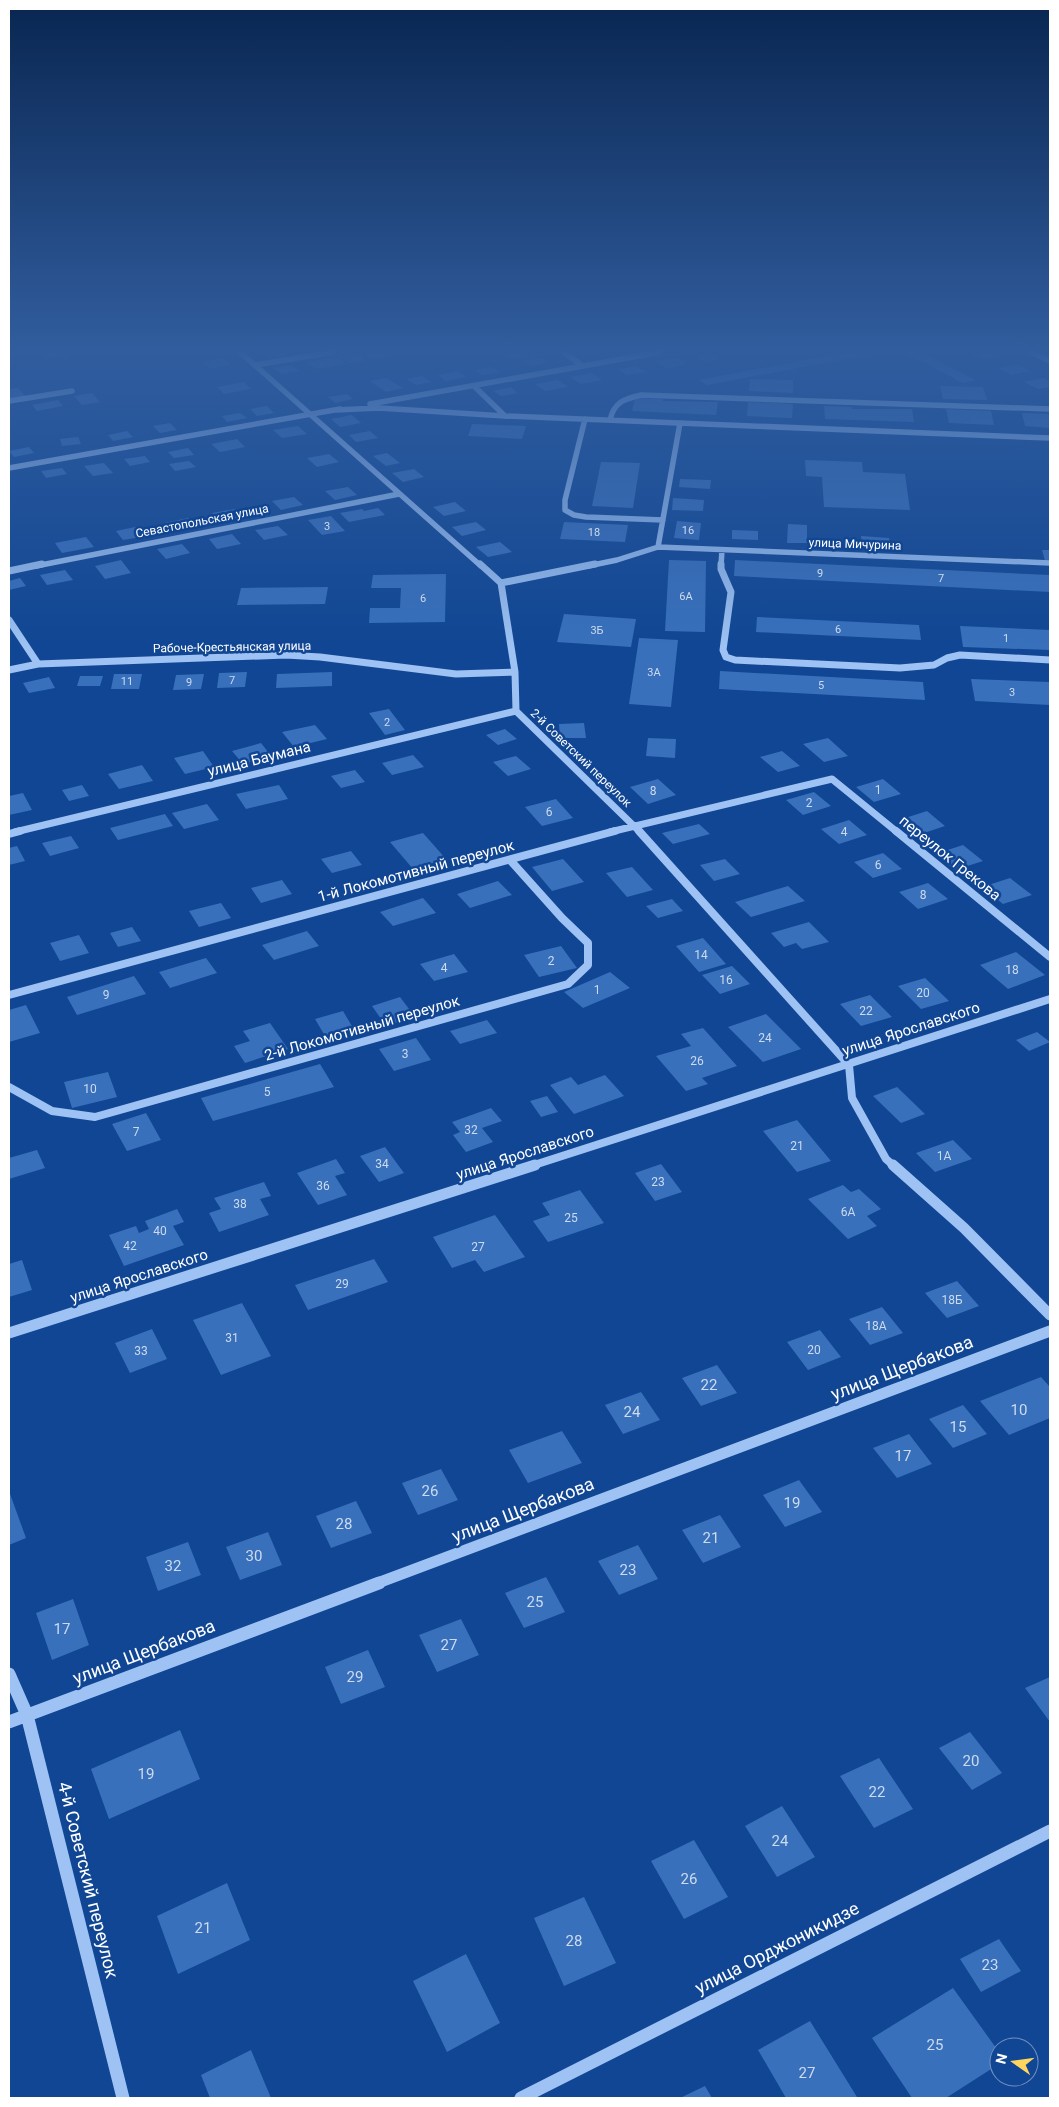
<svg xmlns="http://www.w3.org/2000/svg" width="1059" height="2107" viewBox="0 0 1059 2107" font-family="Roboto,sans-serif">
<rect width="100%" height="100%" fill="#104693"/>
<path fill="#3870bc" d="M42,352H66L69,355L48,358Z
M267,352H287L290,354L271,357Z
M392,352L396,355L371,359L363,353Z
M513,352H520L526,356L509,359L502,354Z
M848,352L878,353L707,385L699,380Z
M904,352H920L975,380L963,383Z
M995,352L1003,355L983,359L970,353Z
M709,353L720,359L707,362L696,357Z
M358,354L365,361L349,363L342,357Z
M223,358L231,365L211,369L203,362Z
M332,358L340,359L346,364L315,369L307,362Z
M541,358L548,363L532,366L524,361Z
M677,358L688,364L667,369L655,361Z
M1017,364L1030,371L1011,375L998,368Z
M291,365L299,371L281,374L273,368Z
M636,366L646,372L627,375L617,369Z
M492,367L499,372L482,375L475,370Z
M458,371L466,377L446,381L438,375Z
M592,373L602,380L581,384L570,377Z
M422,376L431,382L416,385L407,379Z
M386,378L403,388L386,392L370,381Z
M1044,378L1050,381V387L1038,389L1024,382Z
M750,379L793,380V393L749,391Z
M558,380L568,387L545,391L535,384Z
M244,382L251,389L224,394L217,387Z
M940,386L983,387L987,400L943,399Z
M511,387L518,393L501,396L493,391Z
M18,388L25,396L9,399V389Z
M92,393L100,402L82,405L74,396Z
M347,394L353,399L335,403L328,397Z
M635,398L663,399V401L718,402L716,415L632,411Z
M58,400L63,406L37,411L32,405Z
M748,402L793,404L792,418L747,416Z
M267,406L274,413L257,416L250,409Z
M824,406L852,407V409H912L914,422L825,419Z
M946,409L991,411L994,425L949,423Z
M240,413L247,418L227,422L222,416Z
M1022,413L1050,414V428L1025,426Z
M352,415L361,423L340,427L331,419Z
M170,423L177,430L160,433L153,426Z
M472,424L526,426L522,439L468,436Z
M298,426L307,434L282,438L273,430Z
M127,431L133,437L113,441L108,435Z
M370,431L378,438L356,442L349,435Z
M78,437L81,444L62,446L60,439Z
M237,439L245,447L220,452L211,444Z
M29,447L34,453L14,457L9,451Z
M188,448L194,455L174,458L168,452Z
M387,453L400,463L386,466L373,456Z
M329,454L339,462L317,467L307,458Z
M145,456L150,462L130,466L124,459Z
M805,460L862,462L863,472L905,474L910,510L824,507L822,477L806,476Z
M189,461L196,467L175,471L169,464Z
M601,462L640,463L633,508L592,506Z
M104,463L113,473L93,476L84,466Z
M62,468L67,474L46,478L41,471Z
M414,469L424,477L403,482L392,473Z
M680,479L711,480L710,489L679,487Z
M348,487L357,495L335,500L325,491Z
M294,497L303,505L281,510L272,501Z
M673,498L704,500L703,511L672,510Z
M455,502L466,511L444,516L433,507Z
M378,508L385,515L349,522L340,513L362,509L364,511Z
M235,509L244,517L221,522L212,513Z
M331,516L345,531L322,535L308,520Z
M188,518L196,527L172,532L164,523Z
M677,521L701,523L699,540L674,538Z
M476,522L486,530L462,536L452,527Z
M564,522L628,525L625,542L560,539Z
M788,524L807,525V543H787Z
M140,526L148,536L123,540L116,531Z
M278,526L288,535L264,540L255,530Z
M732,530L758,531V540L732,539Z
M232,534L241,544L217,549L209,539Z
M861,536L889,538L891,548L862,547Z
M86,537L94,547L62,553L55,543Z
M500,542L512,552L488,557L476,547Z
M182,544L190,553L166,559L157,549Z
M1042,550H1050V561H1045Z
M121,560L131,573L105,579L95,566Z
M669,560L706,561L705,632L665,631Z
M735,560L1050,575V592L734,576Z
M65,570L73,580L47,585L40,575Z
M446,574L445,622L369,623L370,608H400L401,588H371L373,575Z
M20,578L26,586L9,590V581Z
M328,587L325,604L237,605L241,588Z
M564,614L636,619L631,647L557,642Z
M757,617L919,625L921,640L756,632Z
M960,626L1050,630V650L963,647Z
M639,638L678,640L671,707L629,704Z
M720,671L923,682L925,700L719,689Z
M247,672L245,687L217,688L219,673Z
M332,672V686L276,688L277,674Z
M114,674H142L139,689H111Z
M204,674L201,689L173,690L176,675Z
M80,676H103L100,686H77Z
M49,677L55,688L29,693L23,683Z
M971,679L1050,682V705L975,701Z
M389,709L405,730L385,735L369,713Z
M584,723L586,738H560L559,724Z
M315,725L327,739L294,747L282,732Z
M505,729L517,739L498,745L486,735Z
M648,738L676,739L675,758L646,756Z
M828,738L848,756L824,762L803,744Z
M261,743L272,757L243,764L232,751Z
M203,751L214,767L185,774L174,758Z
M782,751L800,766L778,772L760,757Z
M413,755L424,767L392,775L382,763Z
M516,756L531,769L508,776L493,762Z
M142,765L153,781L119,789L108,774Z
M355,770L365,782L341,788L331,776Z
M658,779L676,795L648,804L630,787Z
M883,779L901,794L874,802L856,787Z
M82,785L89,796L69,801L62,790Z
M279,785L288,799L246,809L236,794Z
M814,792L831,806L803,815L786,800Z
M23,793L32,810L9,815V796Z
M556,799L573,818L542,826L525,807Z
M207,804L219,820L184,829L172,813Z
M927,811L945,826L918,835L899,820Z
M165,814L173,826L118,840L110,828Z
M849,820L867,835L839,844L821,829Z
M699,824L710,834L673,844L662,833Z
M423,833L446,859L413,869L390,842Z
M71,836L79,848L50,856L42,843Z
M963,845L983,861L955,870L935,854Z
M17,846L25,861L9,865V848Z
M351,851L362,865L332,873L321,859Z
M883,853L902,869L873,878L854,862Z
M563,859L584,882L552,891L532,867Z
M725,859L740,874L714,881L700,865Z
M632,867L653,890L627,897L606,873Z
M1010,878L1032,895L1003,904L982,887Z
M282,880L292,894L261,903L251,888Z
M498,881L512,895L470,908L457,894Z
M928,883L948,899L918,909L899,892Z
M788,886L805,901L751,917L735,902Z
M423,898L436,913L393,926L380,912Z
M672,899L683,911L658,918L646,906Z
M221,903L231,918L199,927L189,911Z
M809,922L829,942L802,949L796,943L784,947L771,933Z
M132,927L141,941L118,947L110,933Z
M307,931L319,946L274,960L262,945Z
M79,935L89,953L60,961L50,943Z
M703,938L726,964L699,972L676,946Z
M561,946L577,968L539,977L524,955Z
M1016,952L1045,975L1008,989L980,965Z
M454,954L468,972L434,981L420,964Z
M206,958L217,973L170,988L159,972Z
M732,966L750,984L720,994L702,975Z
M610,972L630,988L583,1008L564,992Z
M134,976L146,994L77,1015L67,997Z
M925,978L949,1001L921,1009L898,986Z
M870,995L892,1017L861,1026L840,1004Z
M400,997L415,1017L386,1026L372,1006Z
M26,1005L40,1033L9,1042V1010Z
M343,1011L356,1033L328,1041L315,1019Z
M766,1014L801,1049L763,1062L728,1027Z
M487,1020L497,1033L460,1044L450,1031Z
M270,1023L288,1049L245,1063L234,1046L250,1041L243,1031Z
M703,1028L737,1066L702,1078L708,1084L686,1091L656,1056L691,1046L681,1034Z
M1037,1032L1050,1042L1029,1051L1016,1040Z
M416,1038L431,1060L394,1071L379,1049Z
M320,1064L334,1087L213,1121L201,1098Z
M108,1072L117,1097L72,1108L64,1082Z
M605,1075L624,1096L574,1114L550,1085L571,1077L578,1085Z
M897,1087L925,1114L901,1123L873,1096Z
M547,1096L558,1112L541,1117L530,1101Z
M491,1108L502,1121L482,1128L493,1142L466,1152L453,1135L460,1132L452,1122Z
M146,1113L161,1140L127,1151L112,1124Z
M797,1120L831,1161L797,1172L763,1131Z
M953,1140L972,1159L935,1172L916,1153Z
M385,1147L404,1173L379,1182L360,1156Z
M37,1150L45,1168L9,1179V1158Z
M336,1159L345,1173L335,1176L347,1195L318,1205L297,1173Z
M661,1164L682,1192L655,1201L635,1173Z
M264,1182L271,1196L260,1199L269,1215L219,1232L209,1213L221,1209L214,1198Z
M843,1185L851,1192L859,1189L881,1209L867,1216L877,1226L848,1239L808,1199Z
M580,1190L604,1223L548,1242L533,1221L550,1215L542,1203Z
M177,1209L184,1222L173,1226L184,1245L124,1266L109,1235L136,1226L139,1233L149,1229L145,1221Z
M495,1215L525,1257L484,1272L475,1260L452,1268L433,1237Z
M374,1259L388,1282L308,1310L295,1285Z
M22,1260L32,1290L9,1297V1264Z
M957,1281L979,1306L947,1318L925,1293Z
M242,1303L271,1356L221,1375L193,1320Z
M882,1307L903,1333L870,1345L849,1319Z
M152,1329L167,1359L130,1373L115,1343Z
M820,1330L841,1357L808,1370L787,1342Z
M717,1365L737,1393L701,1406L682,1378Z
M1041,1377L1050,1387V1418L1009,1435L980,1401Z
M641,1392L660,1420L623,1434L605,1405Z
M963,1405L987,1434L953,1448L929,1419Z
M562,1431L582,1463L528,1483L509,1450Z
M909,1434L932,1464L897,1478L873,1448Z
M441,1469L458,1500L418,1515L402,1483Z
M799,1480L822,1512L785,1527L763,1495Z
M9,1491L26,1538L9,1545Z
M356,1501L372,1533L331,1548L316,1516Z
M720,1515L741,1547L703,1563L682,1530Z
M268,1532L282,1565L240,1580L226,1547Z
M188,1542L201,1575L158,1591L146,1557Z
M638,1545L658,1579L619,1595L598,1561Z
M546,1577L565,1612L524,1628L505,1593Z
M73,1599L89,1645L52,1660L36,1613Z
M461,1619L479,1655L437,1672L419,1635Z
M368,1650L385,1687L341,1704L325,1667Z
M1050,1677V1722L1025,1688Z
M180,1730L200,1779L109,1819L91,1769Z
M970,1732L1002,1773L972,1790L939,1748Z
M879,1758L913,1809L874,1828L840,1776Z
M782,1806L815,1857L777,1877L745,1826Z
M694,1840L728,1897L684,1919L651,1861Z
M227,1883L250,1940L178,1974L157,1916Z
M584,1897L616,1963L564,1986L534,1918Z
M999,1939L1021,1971L981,1992L960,1959Z
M466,1954L500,2023L447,2052L413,1981Z
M953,1988L999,2052V2064L946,2098H912L872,2038Z
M810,2021L857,2097L854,2098H786L758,2050Z
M251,2050L271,2098H210L201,2075Z
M705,2086L712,2098H680Z"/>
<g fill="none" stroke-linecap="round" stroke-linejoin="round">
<path stroke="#9dc2f3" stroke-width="5.5" d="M240,352L481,566
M563,352L583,366
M1031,352L1050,361
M255,365L333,352
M474,386L505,416
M9,401L72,391
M370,404L661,352
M335,410L379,408L505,416L1050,438
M585,419L565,500V510L574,515L586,517L663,520
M610,420C614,402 624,399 641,395L1050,409
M9,468L340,409
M658,547L1050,563
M36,566L399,494
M588,566L617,560L658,547L680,423
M721,566L722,550"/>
<path stroke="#9dc2f3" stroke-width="7" d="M480,564L501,583L515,672L516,711L640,832
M721,564V569L731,592L723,650L726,657L735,660L900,668L934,665L947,658L960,655L1050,660
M9,571L42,564
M501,583L595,564
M9,620L38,664
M9,670L38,664L286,655L320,657L456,674L515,672
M15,832L516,711
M610,832L832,779L897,832"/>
<path stroke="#9dc2f3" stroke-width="8" d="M639,831L849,1065L852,1098L886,1159L894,1166
M896,831L1050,957
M9,834L20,831
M9,995L615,831
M9,1087L52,1111L95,1117L568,984L588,965V943L562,918L510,860
M531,1166L1050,999"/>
<path stroke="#9dc2f3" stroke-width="11" d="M893,1165L964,1228L1050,1315
M9,1333L535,1165
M375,1584L1050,1331"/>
<path stroke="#9dc2f3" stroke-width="13" d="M9,1674L27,1715L123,2098
M9,1722L379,1583
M521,2098L1050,1831"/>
</g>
<linearGradient id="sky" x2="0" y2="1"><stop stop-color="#092651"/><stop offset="0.54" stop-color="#315d9e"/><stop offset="1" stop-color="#315d9e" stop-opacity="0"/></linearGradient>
<rect width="1059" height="647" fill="url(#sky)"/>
<g text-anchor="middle" stroke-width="5" stroke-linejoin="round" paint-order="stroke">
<g font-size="11" fill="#cddbee">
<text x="327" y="530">3</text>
<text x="688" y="534">16</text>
<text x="594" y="536">18</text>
<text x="820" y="577">9</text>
<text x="941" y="582">7</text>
<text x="686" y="600">6А</text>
<text x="423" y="602">6</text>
<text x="838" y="633">6</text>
<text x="597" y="634">3Б</text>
<text x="1006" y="642">1</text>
<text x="654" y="676">3А</text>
<text x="232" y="684">7</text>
<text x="127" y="685">11</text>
<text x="189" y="686">9</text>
<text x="821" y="689">5</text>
<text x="1012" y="696">3</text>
<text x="387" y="726">2</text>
</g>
<g font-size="12" fill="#fff" stroke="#104693">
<text transform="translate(202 521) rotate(-11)" y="4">Севастопольская улица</text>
<text transform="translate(855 544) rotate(2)" y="4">улица Мичурина</text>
<text transform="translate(232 647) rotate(-1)" y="4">Рабоче-Крестьянская улица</text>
<text transform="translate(581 758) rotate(44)" y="4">2-й Советский переулок</text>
</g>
<g font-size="12" fill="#cddbee">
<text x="878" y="794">1</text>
<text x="653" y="795">8</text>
<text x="809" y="807">2</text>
<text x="549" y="816">6</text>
<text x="844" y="836">4</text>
<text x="878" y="869">6</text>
<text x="923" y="899">8</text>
<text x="701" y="959">14</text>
<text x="551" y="965">2</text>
<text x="444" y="972">4</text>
<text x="1012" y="974">18</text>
<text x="726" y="984">16</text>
<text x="597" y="994">1</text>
<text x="923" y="997">20</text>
<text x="106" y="999">9</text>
<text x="866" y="1015">22</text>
<text x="765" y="1042">24</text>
<text x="405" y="1058">3</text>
<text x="697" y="1065">26</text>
<text x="90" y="1093">10</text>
<text x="267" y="1096">5</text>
<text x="471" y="1134">32</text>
<text x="136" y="1136">7</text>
<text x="797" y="1150">21</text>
<text x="944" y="1160">1А</text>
<text x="382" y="1168">34</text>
<text x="658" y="1186">23</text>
<text x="323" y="1190">36</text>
<text x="240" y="1208">38</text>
<text x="848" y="1216">6А</text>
<text x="571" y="1222">25</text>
<text x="160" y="1235">40</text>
<text x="130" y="1250">42</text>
<text x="478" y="1251">27</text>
<text x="342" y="1288">29</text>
<text x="952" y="1304">18Б</text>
<text x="876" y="1330">18А</text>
<text x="232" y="1342">31</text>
<text x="814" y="1354">20</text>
<text x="141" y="1355">33</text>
</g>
<g font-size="15" fill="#fff" stroke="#104693">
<text transform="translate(259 759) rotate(-14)" y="5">улица Баумана</text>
<text transform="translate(950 858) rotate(39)" y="5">переулок Грекова</text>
<text transform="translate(416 871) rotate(-15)" y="5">1-й Локомотивный переулок</text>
<text transform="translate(362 1028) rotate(-16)" y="5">2-й Локомотивный переулок</text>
<text transform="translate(911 1029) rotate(-18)" y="5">улица Ярославского</text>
<text transform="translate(525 1153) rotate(-18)" y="5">улица Ярославского</text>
<text transform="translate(139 1276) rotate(-18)" y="5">улица Ярославского</text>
</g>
<g font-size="15" fill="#cddbee">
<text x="709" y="1390">22</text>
<text x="1019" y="1415">10</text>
<text x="632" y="1417">24</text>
<text x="958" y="1432">15</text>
<text x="903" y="1461">17</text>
<text x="430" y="1496">26</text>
<text x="792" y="1508">19</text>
<text x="344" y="1529">28</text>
<text x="711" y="1543">21</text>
<text x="254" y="1561">30</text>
<text x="173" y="1571">32</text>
<text x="628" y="1575">23</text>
<text x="535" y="1607">25</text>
<text x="62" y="1634">17</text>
<text x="449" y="1650">27</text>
<text x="355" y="1682">29</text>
<text x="971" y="1766">20</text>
<text x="146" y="1779">19</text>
<text x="877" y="1797">22</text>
<text x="780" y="1846">24</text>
<text x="689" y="1884">26</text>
<text x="203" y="1933">21</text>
<text x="574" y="1946">28</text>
<text x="990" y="1970">23</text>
<text x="935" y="2050">25</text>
<text x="807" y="2078">27</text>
</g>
<g font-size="18" fill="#fff" stroke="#104693">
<text transform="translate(902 1368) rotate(-21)" y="6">улица Щербакова</text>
<text transform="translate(523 1510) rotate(-21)" y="6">улица Щербакова</text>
<text transform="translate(144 1652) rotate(-21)" y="6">улица Щербакова</text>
<text transform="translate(88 1880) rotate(76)" y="6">4-й Советский переулок</text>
<text transform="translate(777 1948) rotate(-27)" y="6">улица Орджоникидзе</text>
</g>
</g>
<rect width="1059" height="2107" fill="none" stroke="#ffffff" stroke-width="20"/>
<g transform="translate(1014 2062) rotate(284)"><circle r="24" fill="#104693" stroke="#7090be"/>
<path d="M0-4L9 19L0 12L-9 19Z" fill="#ffd45f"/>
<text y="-8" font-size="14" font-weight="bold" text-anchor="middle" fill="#ffffff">N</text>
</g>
</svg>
